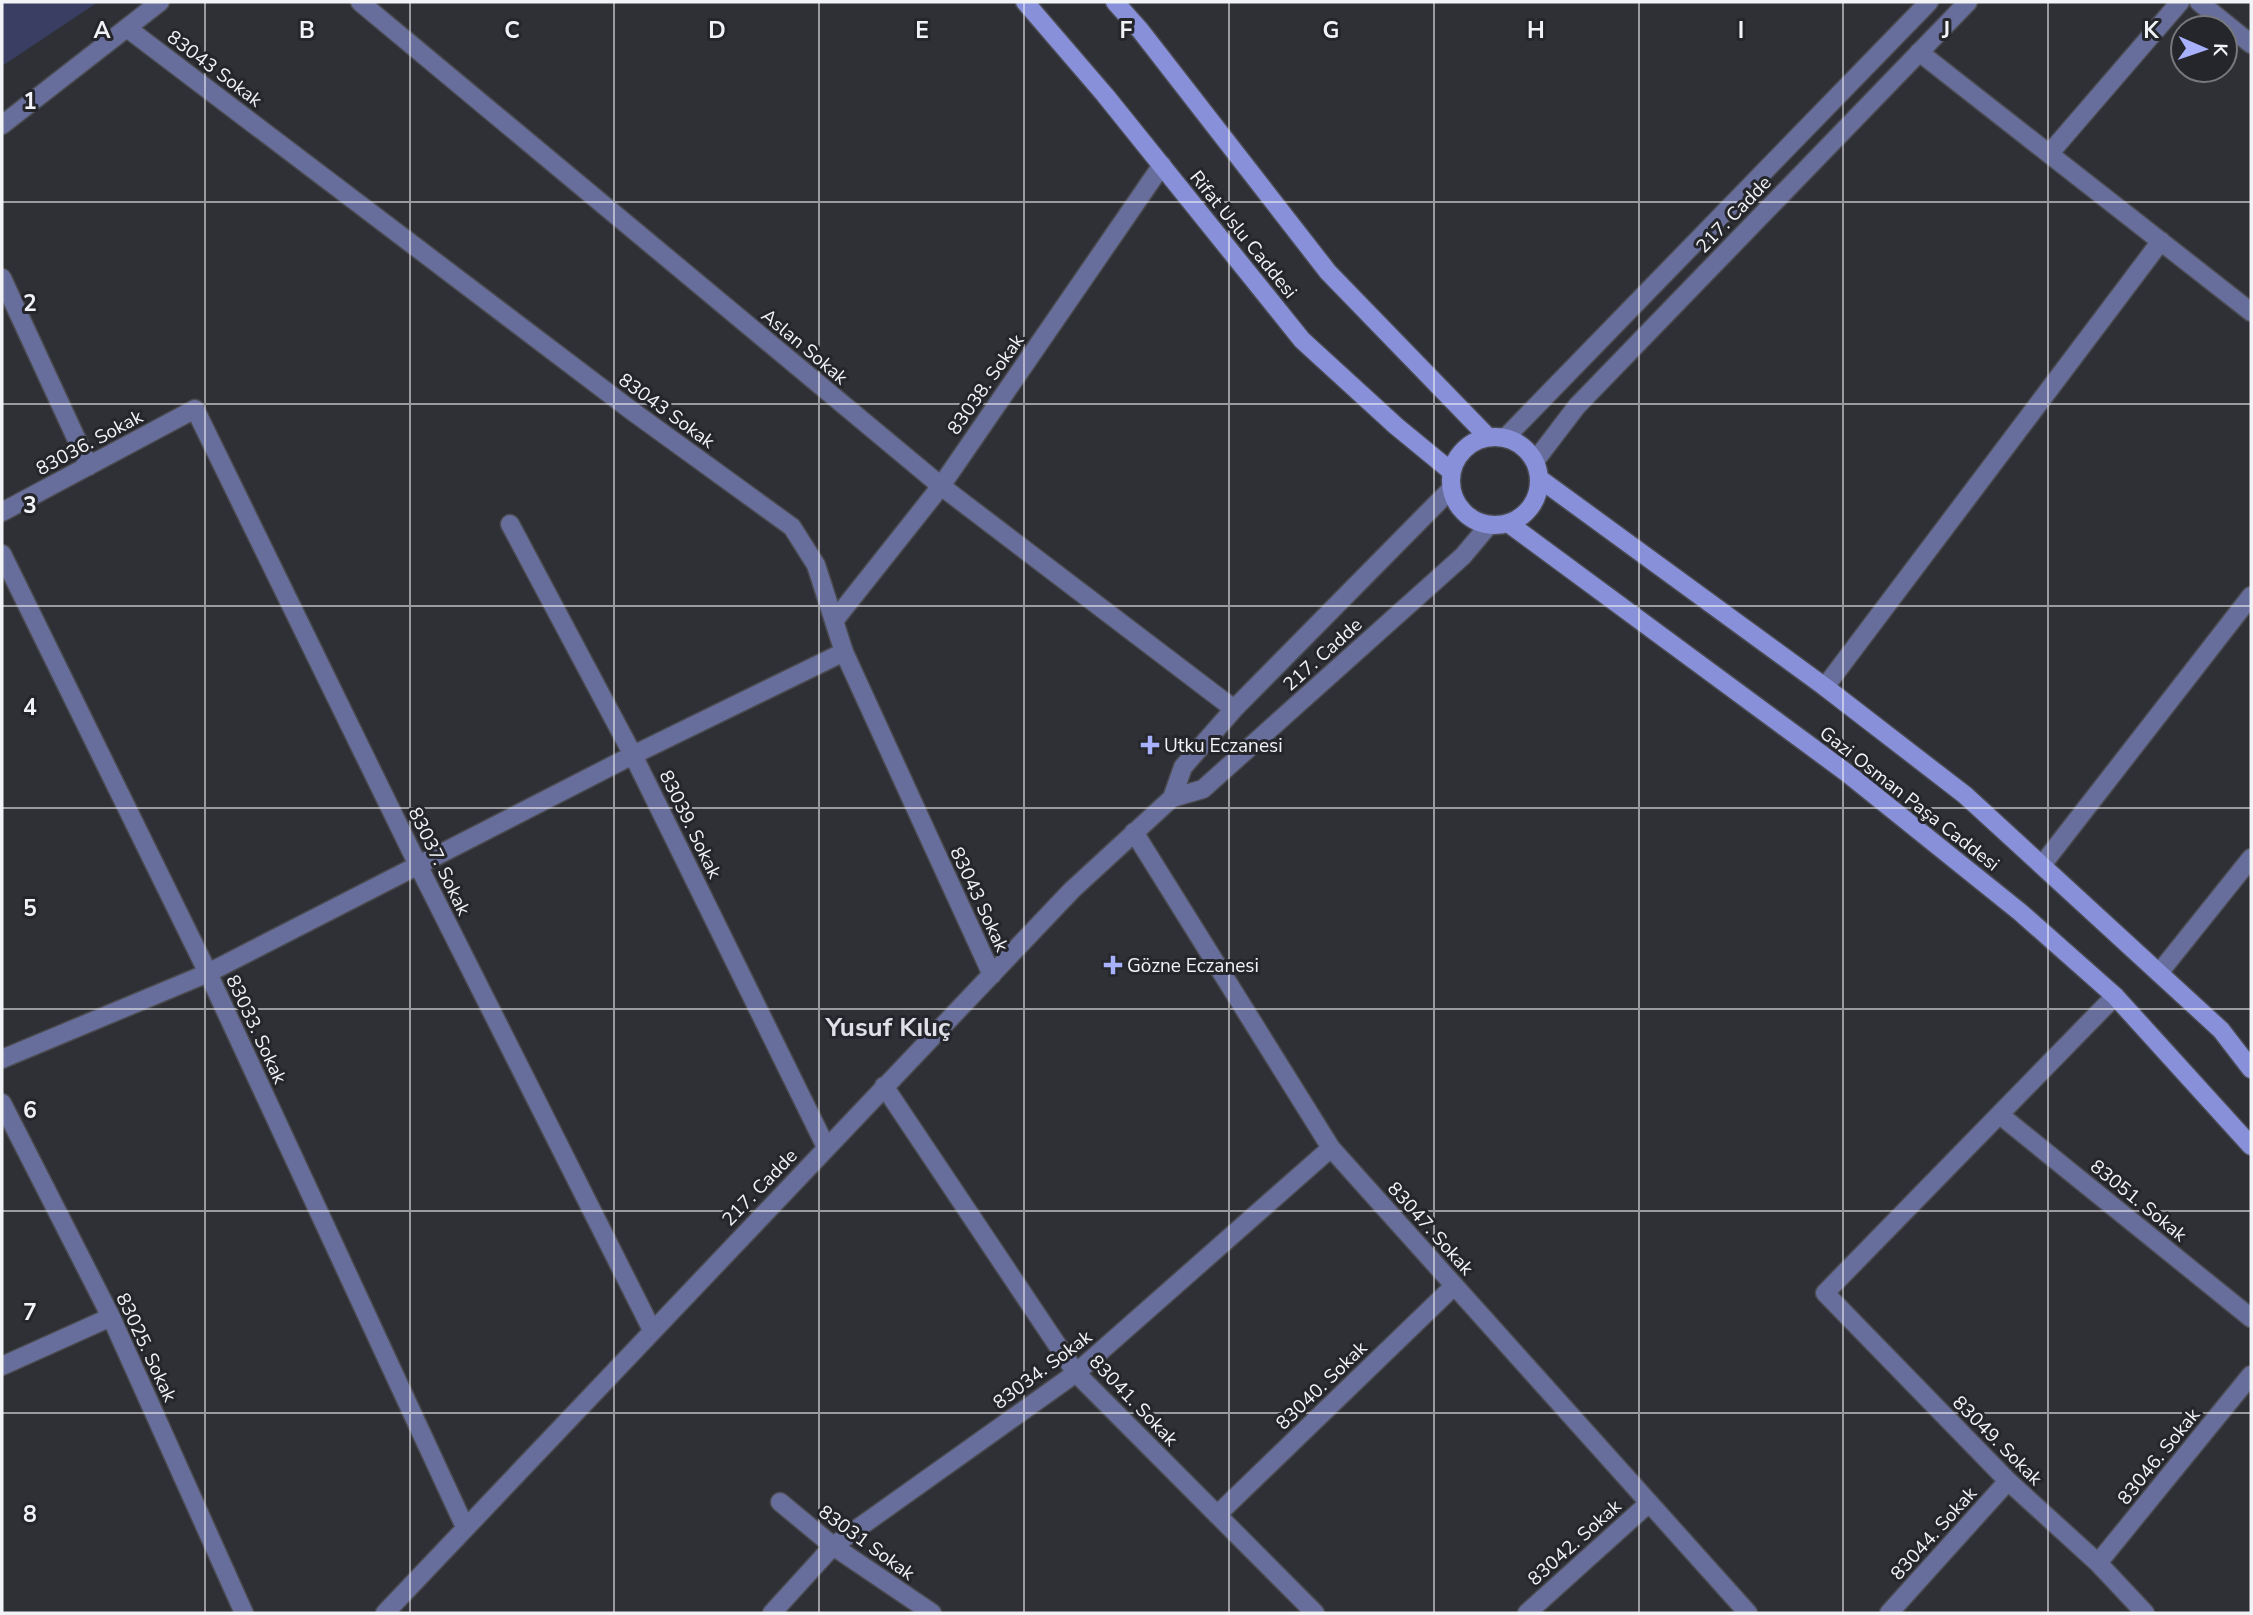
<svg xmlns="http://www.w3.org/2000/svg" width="2253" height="1615" viewBox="0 0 2253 1615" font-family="'Nunito Sans',sans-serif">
<rect width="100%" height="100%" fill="#2f3035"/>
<path fill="#3a3e63" d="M2,2H98L2,66Z"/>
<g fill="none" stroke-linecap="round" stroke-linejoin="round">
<g stroke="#4a4b50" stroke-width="21">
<path id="street" d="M360,2L941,486L1234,709
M2199,2L2251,44
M127,28L632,411L792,527L816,565L844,652L992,975
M1919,52L2251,312
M2,125L160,2
M2049,154L2180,2
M2,278L89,466
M1506,437L1929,2
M1535,461L1577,406L1968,2
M2,512L195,409L418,865L652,1330
M510,524L633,755L826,1147
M2,554L208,973L465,1527
M834,621L941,486L1162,165
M1825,687L2161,241
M1172,798L1203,789L1463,556L1489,525
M1134,832L1331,1148L1748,1613
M2042,865L2251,596
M2159,973L2251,858
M2115,996L1825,1293L2008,1481L2098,1563L2145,1613
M2,1059L208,973L633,755L844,652
M884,1086L1076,1373L1315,1613
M2,1103L111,1317L244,1613
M2000,1115L2251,1318
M2,1366L111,1317
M780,1502L833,1546L932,1613
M1217,1515L1454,1286
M2098,1563L2251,1375
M385,1613L1072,890L1172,798L1183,767L1234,709L1451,489
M772,1613L833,1546L1076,1373L1331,1148
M1527,1613L1649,1503
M1889,1613L2008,1481"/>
</g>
<g stroke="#4a4b50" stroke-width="21">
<path id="secondary" d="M1025,2L1105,95L1302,340L1396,426L1452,472
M1115,2L1140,30L1328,272L1488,437
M1451 481a44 44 0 1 1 88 0a44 44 0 1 1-88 0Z
M1540,479L1825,687L1965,795L2221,1030L2251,1069
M1508,523L1847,773L2020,912L2115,996L2251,1146"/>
</g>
<use href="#street" stroke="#686e9b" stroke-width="18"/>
<use href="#secondary" stroke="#8790d8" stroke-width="18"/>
</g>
<path fill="none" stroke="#f2f3f6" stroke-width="2" stroke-opacity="0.55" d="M205,2V1613M410,2V1613M614,2V1613M819,2V1613M1024,2V1613M1229,2V1613M1434,2V1613M1639,2V1613M1843,2V1613M2048,2V1613M2,202H2251M2,404H2251M2,606H2251M2,808H2251M2,1009H2251M2,1211H2251M2,1413H2251"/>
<g fill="#a7b1fc" stroke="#25262b" stroke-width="2.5">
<path d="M1146.5 734.5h7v7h7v7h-7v7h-7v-7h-7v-7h7z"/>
<path d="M1109.5 954.5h7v7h7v7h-7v7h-7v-7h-7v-7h7z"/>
</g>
<g text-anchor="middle" stroke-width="6" stroke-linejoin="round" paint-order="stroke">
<g font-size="19" fill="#f2f3f6" stroke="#25262b">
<text transform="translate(215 68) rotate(37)" y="7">83043 Sokak</text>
<text transform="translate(1733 214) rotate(-46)" y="7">217. Cadde</text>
<text transform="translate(1244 234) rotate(51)" y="7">Rifat Uslu Caddesi</text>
<text transform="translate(805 346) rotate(40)" y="7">Aslan Sokak</text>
<text transform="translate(985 384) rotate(-55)" y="7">83038. Sokak</text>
<text transform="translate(667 410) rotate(36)" y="7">83043 Sokak</text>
<text transform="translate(89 442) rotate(-28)" y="7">83036. Sokak</text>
<text transform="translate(1322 654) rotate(-42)" y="7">217. Cadde</text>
<text transform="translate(1910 798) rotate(38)" y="7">Gazi Osman Paşa Caddesi</text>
<text transform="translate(691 824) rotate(64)" y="7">83039. Sokak</text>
<text transform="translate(440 861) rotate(64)" y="7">83037. Sokak</text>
<text transform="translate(980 899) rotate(65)" y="7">83043 Sokak</text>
<text transform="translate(257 1029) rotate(65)" y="7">83033. Sokak</text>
<text transform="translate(759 1187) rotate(-46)" y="7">217. Cadde</text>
<text transform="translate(2139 1200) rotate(39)" y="7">83051. Sokak</text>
<text transform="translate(1431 1228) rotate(48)" y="7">83047. Sokak</text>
<text transform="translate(147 1347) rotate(65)" y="7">83025. Sokak</text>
<text transform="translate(1042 1369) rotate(-37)" y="7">83034. Sokak</text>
<text transform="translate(1321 1385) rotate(-44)" y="7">83040. Sokak</text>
<text transform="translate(1134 1400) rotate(46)" y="7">83041. Sokak</text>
<text transform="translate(1998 1440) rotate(45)" y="7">83049. Sokak</text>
<text transform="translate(2158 1456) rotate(-51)" y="7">83046. Sokak</text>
<text transform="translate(1933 1533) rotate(-48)" y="7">83044. Sokak</text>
<text transform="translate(867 1542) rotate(36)" y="7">83031 Sokak</text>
<text transform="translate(1574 1542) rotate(-42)" y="7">83042. Sokak</text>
</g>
<g font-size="19" fill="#f2f3f6" stroke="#25262b" text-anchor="start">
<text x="1164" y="752">Utku Eczanesi</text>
<text x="1127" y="972">Gözne Eczanesi</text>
</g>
<g font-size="26" font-weight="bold" fill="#e0e1e8" stroke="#25262b">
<text x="888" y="1036">Yusuf Kılıç</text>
</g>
</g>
<g font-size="23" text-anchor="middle" font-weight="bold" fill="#f2f3f6" stroke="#25262b" stroke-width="6" stroke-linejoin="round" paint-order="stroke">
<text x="102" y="38">A</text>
<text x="307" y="38">B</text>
<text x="512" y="38">C</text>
<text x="717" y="38">D</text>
<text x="922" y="38">E</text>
<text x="1126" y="38">F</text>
<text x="1331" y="38">G</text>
<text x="1536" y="38">H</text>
<text x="1741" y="38">I</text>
<text x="1946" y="38">J</text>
<text x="2151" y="38">K</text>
<text x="30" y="109">1</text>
<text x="30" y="311">2</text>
<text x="30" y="513">3</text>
<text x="30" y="715">4</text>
<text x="30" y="916">5</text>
<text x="30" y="1118">6</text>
<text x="30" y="1320">7</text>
<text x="30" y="1522">8</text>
</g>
<rect width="2253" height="1615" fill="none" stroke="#f2f3f6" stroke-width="7"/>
<g transform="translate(2204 49) rotate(92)"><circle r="33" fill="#25262b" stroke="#77787c" stroke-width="2"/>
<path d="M0-5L12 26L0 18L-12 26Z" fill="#a7b1fc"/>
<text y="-10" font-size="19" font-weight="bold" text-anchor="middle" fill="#f2f3f6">K</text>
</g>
</svg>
